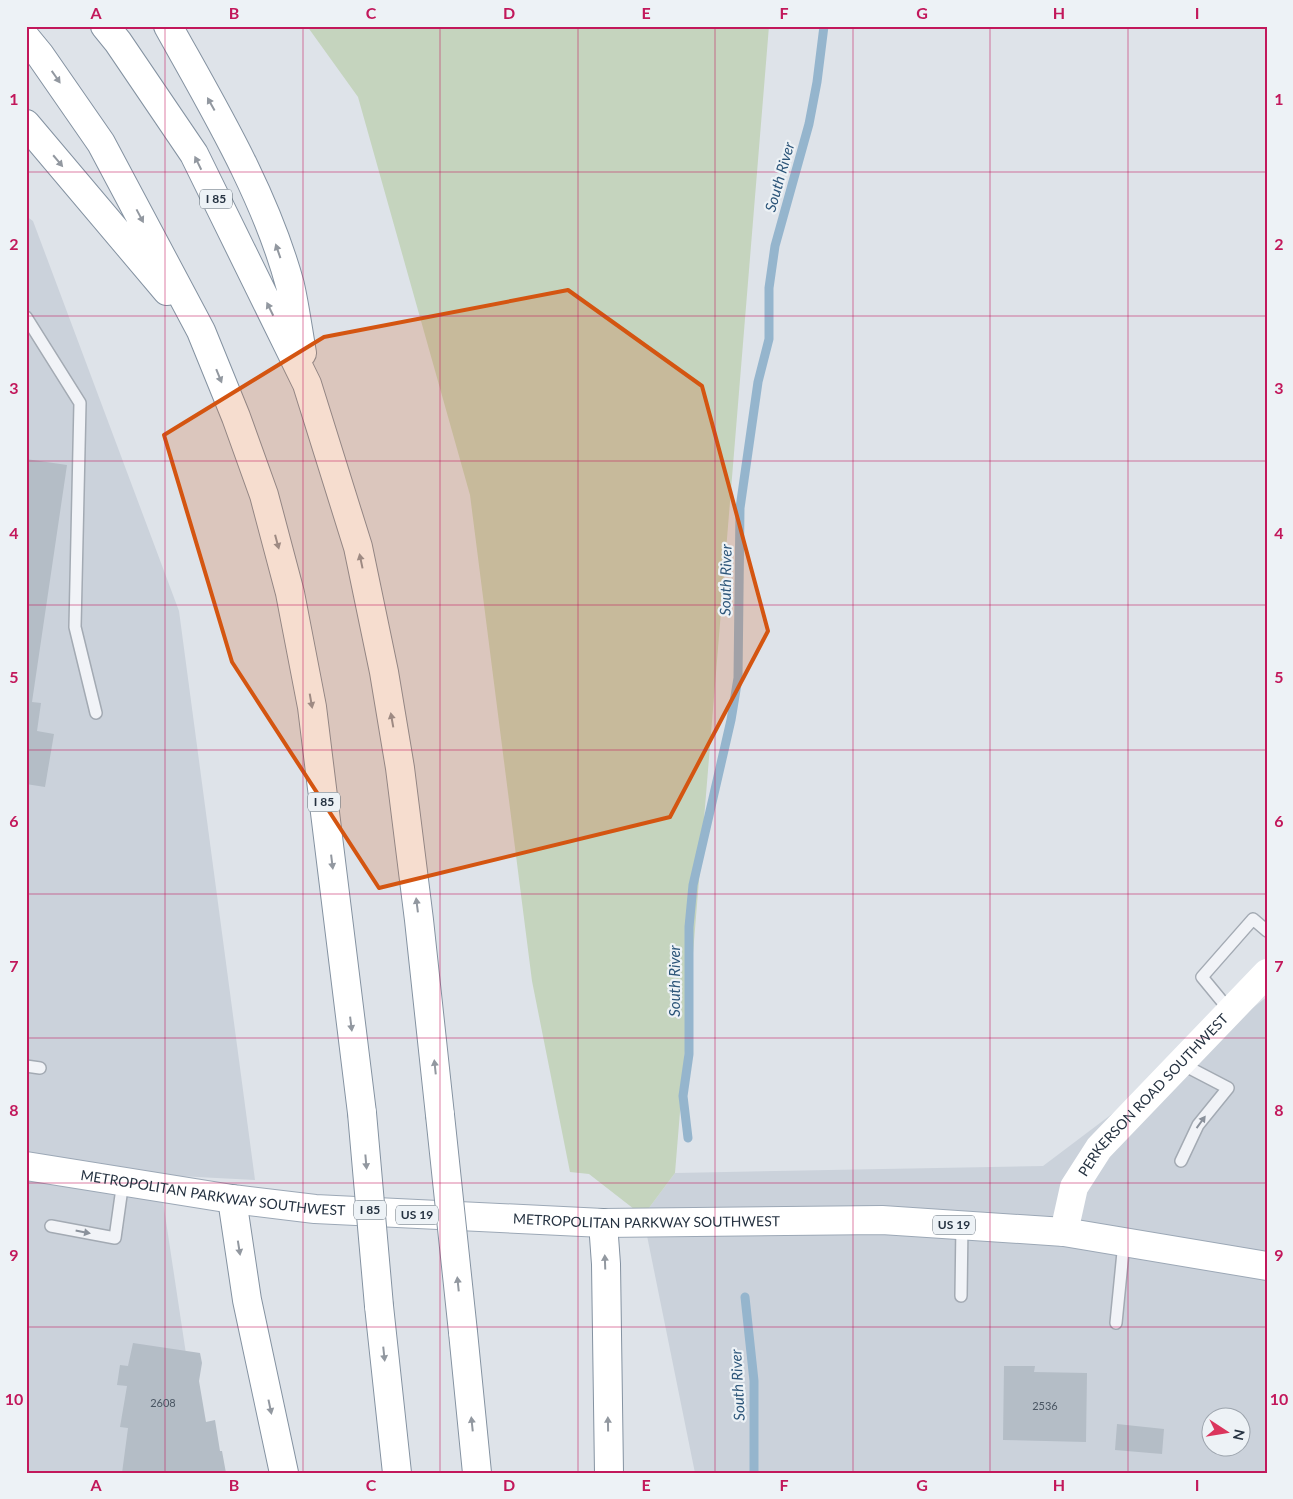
<svg xmlns="http://www.w3.org/2000/svg" width="1293" height="1499" viewBox="0 0 1293 1499" font-family="Lato,sans-serif">
<rect width="100%" height="100%" fill="#dee3e9"/>
<path fill="#cbd2db" fill-rule="evenodd" d="M26,216L33,221L179,611L255,1180L159,1175L204,1473H26Z
M1267,997V1473H695L643,1216L675,1173L1043,1166ZM1210,1416H1240V1446H1210Z"/>
<path fill="#c5d4be" d="M307,26H769L675,1173L643,1216L589,1174L570,1172L532,981L470,495L358,97Z"/>
<g fill="none" stroke-linecap="round" stroke-linejoin="round">
<path stroke="#95b5cd" stroke-width="9" d="M688,1138L683,1096L689,1054V927L693,885L731,720L738,678L740,508L758,382L769,339V288L775,246L809,124L817,82L824,26
M745,1297L754,1381V1473"/>
</g>
<path fill="#b4bdc6" d="M26,459L67,465L32,702L41,703L37,731L54,734L45,787L26,784Z
M133,1343L200,1353L202,1363L199,1381L206,1422L215,1420L220,1451H222L226,1473H122L128,1428L120,1427L127,1386L117,1385L120,1365L128,1366Z
M1004,1366H1035L1034,1372L1087,1373L1086,1442L1003,1440Z
M1117,1424L1164,1429L1162,1454L1115,1450Z"/>
<g fill="none" stroke-linecap="round" stroke-linejoin="round">
<g stroke="#a3aab3" stroke-width="14">
<path id="lane" d="M26,317L80,403L75,627L96,713
M1230,1011L1202,977L1253,919L1267,931
M1180,1063L1228,1088L1198,1125L1181,1161
M26,1066L40,1068
M51,1226L115,1238L123,1181
M961,1296L962,1225
M1116,1323L1124,1242"/>
</g>
<g stroke="#9ca8b6" stroke-width="30">
<g id="primary">
<path id="s2" d="M26,1166L232,1199L315,1209L603,1223L882,1220L1064,1232L1267,1266"/>
</g>
</g>
<g stroke="#8492a1" stroke-width="30">
<path id="highway" d="M105,26L118,42L194,154L307,384L358,547L384,672L400,768L419,920L440,1115
M168,26C214,109 265,193 290,285C295,307 298,330 302,353
M26,38L40,55L101,143L201,331L236,417L264,495L290,593L312,707L362,1113
M26,124L167,291
M232,1199L247,1300L284,1473
M603,1223L606,1264L609,1473
M379,1306L397,1473
M463,1332L477,1473"/>
</g>
<use href="#lane" stroke="#f1f3f7" stroke-width="11"/>
<path stroke="#fff" stroke-width="28" id="s1" d="M1064,1232L1074,1187L1099,1148L1267,973"/>
<use href="#primary" stroke="#fff" stroke-width="28"/>
<use href="#highway" stroke="#fff" stroke-width="28"/>
<g stroke="#8492a1" stroke-width="30" stroke-linecap="butt">
<path id="highway-bridge" d="M362,1113L379,1306
M440,1115L463,1332"/>
</g>
<use href="#highway-bridge" stroke="#fff" stroke-width="28"/>
</g>
<defs><path id="oneway-solid" d="M-6-.8H1V-3.2L6.5 0L1 3.2V.8H-6Z" transform="scale(1.25)"/></defs>
<g fill="#9298a0">
<use href="#oneway-solid" transform="translate(56 77) rotate(55)"/>
<use href="#oneway-solid" transform="translate(211 104) rotate(-119)"/>
<use href="#oneway-solid" transform="translate(58 161) rotate(50)"/>
<use href="#oneway-solid" transform="translate(198 163) rotate(-116)"/>
<use href="#oneway-solid" transform="translate(140 216) rotate(62)"/>
<use href="#oneway-solid" transform="translate(278 251) rotate(-109)"/>
<use href="#oneway-solid" transform="translate(270 309) rotate(-116)"/>
<use href="#oneway-solid" transform="translate(219 376) rotate(68)"/>
<use href="#oneway-solid" transform="translate(277 542) rotate(75)"/>
<use href="#oneway-solid" transform="translate(361 561) rotate(-102)"/>
<use href="#oneway-solid" transform="translate(311 701) rotate(80)"/>
<use href="#oneway-solid" transform="translate(392 720) rotate(-100)"/>
<use href="#oneway-solid" transform="translate(332 862) rotate(83)"/>
<use href="#oneway-solid" transform="translate(417 905) rotate(-97)"/>
<use href="#oneway-solid" transform="translate(351 1024) rotate(83)"/>
<use href="#oneway-solid" transform="translate(435 1067) rotate(-96)"/>
<use href="#oneway-solid" transform="translate(366 1162) rotate(85)"/>
<use href="#oneway-solid" transform="translate(239 1248) rotate(81)"/>
<use href="#oneway-solid" transform="translate(605 1262) rotate(-92)"/>
<use href="#oneway-solid" transform="translate(458 1284) rotate(-96)"/>
<use href="#oneway-solid" transform="translate(384 1354) rotate(84)"/>
<use href="#oneway-solid" transform="translate(270 1407) rotate(78)"/>
<use href="#oneway-solid" transform="translate(472 1424) rotate(-96)"/>
<use href="#oneway-solid" transform="translate(608 1424) rotate(-91)"/>
</g>
<g fill="#8b929c">
<use href="#oneway-solid" transform="translate(1201 1122) rotate(-54)"/>
<use href="#oneway-solid" transform="translate(83 1232) rotate(11)"/>
</g>
<path fill="#d45511" fill-opacity="0.2" stroke="#d45511" stroke-width="4" stroke-linejoin="round" d="M568,290L702,386L768,631L670,817L379,888L232,662L164,435L324,337Z"/>
<path fill="none" stroke="#c2185b" stroke-width="1" stroke-opacity="0.55" d="M165,26V1473M303,26V1473M440,26V1473M578,26V1473M715,26V1473M853,26V1473M990,26V1473M1128,26V1473M26,172H1267M26,316H1267M26,461H1267M26,605H1267M26,750H1267M26,894H1267M26,1038H1267M26,1183H1267M26,1327H1267"/>
<g text-anchor="middle" stroke-width="4.5" stroke-linejoin="round" paint-order="stroke">
<g font-size="11" fill="#495562">
<text x="163" y="1407">2608</text>
<text x="1045" y="1410">2536</text>
</g>
<g fill="#edf2f6" stroke="#616c77" stroke-width="1">
<rect x="200" y="189.5" width="32" height="19" rx="4"/>
<rect x="308" y="792.5" width="32" height="19" rx="4"/>
<rect x="354" y="1200.5" width="32" height="19" rx="4"/>
<rect x="396" y="1205.5" width="42" height="19" rx="4"/>
<rect x="933" y="1215.5" width="42" height="19" rx="4"/>
</g>
<g font-size="12" font-weight="bold" fill="#253241">
<text x="216" y="203">I 85</text>
<text x="324" y="806">I 85</text>
<text x="370" y="1214">I 85</text>
<text x="417" y="1219">US 19</text>
<text x="954" y="1229">US 19</text>
</g>
<g font-size="14" fill="#253241" stroke="#edf2f6">
<text dy="5" stroke="none"><textPath href="#s1" startOffset="168">PERKERSON ROAD SOUTHWEST</textPath></text>
<text dy="5" stroke="none"><textPath href="#s2" startOffset="189">METROPOLITAN PARKWAY SOUTHWEST</textPath></text>
<text dy="5" stroke="none"><textPath href="#s2" startOffset="624">METROPOLITAN PARKWAY SOUTHWEST</textPath></text>
</g>
<g font-size="15" font-style="italic" fill="#2c5579" stroke="#edf2f6">
<text transform="translate(780 177) rotate(-74)" y="5">South River</text>
<text transform="translate(726 580) rotate(-89)" y="5">South River</text>
<text transform="translate(675 981) rotate(-90)" y="5">South River</text>
<text transform="translate(738 1385) rotate(-93)" y="5">South River</text>
</g>
</g>
<rect width="1293" height="1499" fill="none" stroke="#edf2f6" stroke-width="55"/>
<g transform="translate(1226 1432) rotate(102)"><circle r="24" fill="#edf2f6" stroke="#9da5ae"/>
<path d="M0-4L9 19L0 12L-9 19Z" fill="#db355d"/>
<text y="-8" font-size="14" font-weight="bold" text-anchor="middle" fill="#253241">N</text>
</g>
<rect x="28" y="28" width="1238" height="1444" fill="none" stroke="#c2185b" stroke-width="2"/>
<g font-size="16" text-anchor="middle" font-weight="bold" fill="#c2185b">
<text x="96" y="19">A</text>
<text x="234" y="19">B</text>
<text x="371" y="19">C</text>
<text x="509" y="19">D</text>
<text x="646" y="19">E</text>
<text x="784" y="19">F</text>
<text x="922" y="19">G</text>
<text x="1059" y="19">H</text>
<text x="1197" y="19">I</text>
<text x="14" y="105">1</text>
<text x="1279" y="105">1</text>
<text x="14" y="250">2</text>
<text x="1279" y="250">2</text>
<text x="14" y="394">3</text>
<text x="1279" y="394">3</text>
<text x="14" y="539">4</text>
<text x="1279" y="539">4</text>
<text x="14" y="683">5</text>
<text x="1279" y="683">5</text>
<text x="14" y="827">6</text>
<text x="1279" y="827">6</text>
<text x="14" y="972">7</text>
<text x="1279" y="972">7</text>
<text x="14" y="1116">8</text>
<text x="1279" y="1116">8</text>
<text x="14" y="1261">9</text>
<text x="1279" y="1261">9</text>
<text x="14" y="1405">10</text>
<text x="1279" y="1405">10</text>
<text x="96" y="1491">A</text>
<text x="234" y="1491">B</text>
<text x="371" y="1491">C</text>
<text x="509" y="1491">D</text>
<text x="646" y="1491">E</text>
<text x="784" y="1491">F</text>
<text x="922" y="1491">G</text>
<text x="1059" y="1491">H</text>
<text x="1197" y="1491">I</text>
</g>
</svg>
